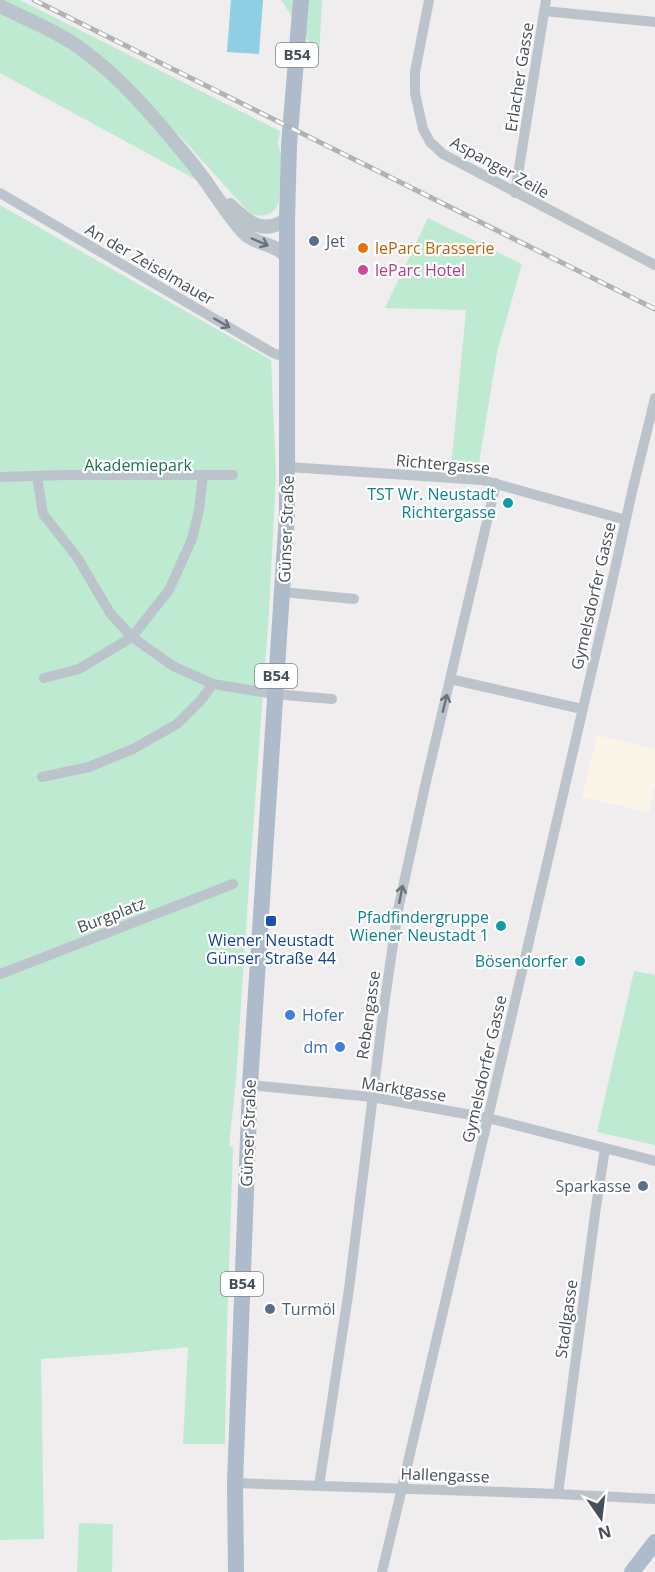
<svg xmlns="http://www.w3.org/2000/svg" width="655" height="1572" viewBox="0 0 655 1572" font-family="'Open Sans',sans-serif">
<rect width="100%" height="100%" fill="#efeded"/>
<path fill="#faf5e6" d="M597,735L655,749V785L649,813L582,797Z"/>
<path fill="#beead1" d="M0,0H20L280,131L278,144L281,155L279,201L276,208L270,214L261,216L252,214L246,209L179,135L84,51L213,189L0,73Z
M281,0H322L319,57Z
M0,205L271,360L276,475L269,611L249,884L236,1080L229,1146L233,1147L227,1329L225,1444H183L188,1347L129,1353L41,1359L44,1539L0,1540Z
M428,218L522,264L497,352L478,470L451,468L466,310L385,308Z
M634,971L655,975V1145L597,1132Z
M79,1523L113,1524L112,1572H77Z"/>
<path fill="#8ecfe4" d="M231,0H263L259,54L227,52Z"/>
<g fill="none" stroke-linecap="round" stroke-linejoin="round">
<path stroke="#bcc4cb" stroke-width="10" d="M429,0L415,72V93L423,129L430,142L443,154L655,265
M544,11L655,22
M0,193L273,353L287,358
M515,193L546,0
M288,467L482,480L626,520
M37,476L43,514L77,557L110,613L132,637L169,590L192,539L199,510L203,475
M0,477L65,475H233
M283,592L354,599
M44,678L79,669L132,637L173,666L213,684
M450,679L582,709
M42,777L89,767L133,749L177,724L201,700L213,684L274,694L332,699
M0,974L233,884
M250,1085L372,1097L488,1118L655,1161
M235,1483L558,1494L655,1499
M319,1486L349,1289L384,1006L398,910L425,786L496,483
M558,1494L595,1214L605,1148
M382,1572L402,1488L607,605L632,492L655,398"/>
<path stroke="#bcc4cb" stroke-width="14" d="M0,6C28,20 59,32 84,51C125,81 160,124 192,163C209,184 225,212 243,232C255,245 275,243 286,256
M230,205C248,222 263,236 287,219"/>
<path stroke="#aebbca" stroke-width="16" d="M236,1572L235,1483L250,1085L287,514V219L289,145L301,0
M632,1572L655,1542"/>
<g stroke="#afb2b7" stroke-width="5">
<path id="rail" d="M34,0L655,309"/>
</g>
<use href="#rail" stroke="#fff" stroke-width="3" stroke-dasharray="9" stroke-linecap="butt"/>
</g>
<defs><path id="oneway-shaft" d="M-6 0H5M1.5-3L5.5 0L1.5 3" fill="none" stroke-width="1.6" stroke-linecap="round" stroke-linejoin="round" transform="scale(1.5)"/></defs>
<g stroke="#6a727a">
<use href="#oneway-shaft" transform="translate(260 242) rotate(23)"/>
<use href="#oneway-shaft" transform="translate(222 323) rotate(30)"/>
<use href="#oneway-shaft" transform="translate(445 703) rotate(-76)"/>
<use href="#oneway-shaft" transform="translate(401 894) rotate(-79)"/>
</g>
<g fill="#5c6f8a" stroke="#fff" stroke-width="2">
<circle cx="314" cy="241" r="6"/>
<circle cx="643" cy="1186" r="6"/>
<circle cx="270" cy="1309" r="6"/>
</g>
<circle fill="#e8710a" stroke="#fff" stroke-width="2" cx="363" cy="248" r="6"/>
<circle fill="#d1479c" stroke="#fff" stroke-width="2" cx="363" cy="270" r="6"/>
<g fill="#0f9aa8" stroke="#fff" stroke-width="2">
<circle cx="508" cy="503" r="6"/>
<circle cx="501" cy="926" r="6"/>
<circle cx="580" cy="961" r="6"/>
</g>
<rect fill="#1a4fb4" stroke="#fff" stroke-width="2" x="265" y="915" width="12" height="12" rx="3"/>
<g fill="#3f7fe0" stroke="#fff" stroke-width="2">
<circle cx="290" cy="1015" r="6"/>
<circle cx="340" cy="1047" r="6"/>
</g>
<g text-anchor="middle" stroke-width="4.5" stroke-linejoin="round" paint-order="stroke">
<g fill="#fff" stroke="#7e848a" stroke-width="1.5">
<rect x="276" y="43" width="42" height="24" rx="4.5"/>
<rect x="255" y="664" width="42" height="24" rx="4.5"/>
<rect x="221" y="1272" width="42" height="24" rx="4.5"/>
</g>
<g font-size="15" font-weight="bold" fill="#474f58">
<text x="297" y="60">B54</text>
<text x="276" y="681">B54</text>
<text x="242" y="1289">B54</text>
</g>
<g font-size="16" fill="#474f58" stroke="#fff">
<text transform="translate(519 77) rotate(-81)" y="6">Erlacher Gasse</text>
<text transform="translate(500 167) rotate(29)" y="6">Aspanger Zeile</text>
<text transform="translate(150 264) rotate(30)" y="6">An der Zeiselmauer</text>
<text transform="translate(443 464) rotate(5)" y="6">Richtergasse</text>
<text transform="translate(286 529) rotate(-88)" y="6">Günser Straße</text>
<text transform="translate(593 596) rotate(-77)" y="6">Gymelsdorfer Gasse</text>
<text transform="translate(111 915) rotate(-21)" y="6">Burgplatz</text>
<text transform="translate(368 1015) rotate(-82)" y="6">Rebengasse</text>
<text transform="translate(484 1069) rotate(-77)" y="6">Gymelsdorfer Gasse</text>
<text transform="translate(404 1089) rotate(9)" y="6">Marktgasse</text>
<text transform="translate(248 1133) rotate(-88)" y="6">Günser Straße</text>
<text transform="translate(566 1319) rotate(-82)" y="6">Stadlgasse</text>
<text transform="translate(445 1475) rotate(2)" y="6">Hallengasse</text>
</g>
<g font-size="16" fill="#4e5e75" stroke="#fff" text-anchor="start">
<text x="326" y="247">Jet</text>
<text x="631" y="1192" text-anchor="end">Sparkasse</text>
<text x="282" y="1315">Turmöl</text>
</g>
<g font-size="16" fill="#c56008" stroke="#fff" text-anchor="start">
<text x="375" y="254">leParc Brasserie</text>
</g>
<g font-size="16" fill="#b23c85" stroke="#fff" text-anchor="start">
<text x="375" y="276">leParc Hotel</text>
</g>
<g font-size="16" fill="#1e734b" stroke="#fff">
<text x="138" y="471">Akademiepark</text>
</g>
<g font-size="16" fill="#0d838f" stroke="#fff" text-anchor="end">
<text x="496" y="500">TST Wr. Neustadt<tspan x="496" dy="18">Richtergasse</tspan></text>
<text x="489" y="923">Pfadfindergruppe<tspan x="489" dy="18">Wiener Neustadt 1</tspan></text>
<text x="568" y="967">Bösendorfer</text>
</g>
<g font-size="16" fill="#164399" stroke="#fff">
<text x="271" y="946">Wiener Neustadt<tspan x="271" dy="18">Günser Straße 44</tspan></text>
</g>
<g font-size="16" fill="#366cbe" stroke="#fff" text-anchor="start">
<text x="302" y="1021">Hofer</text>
<text x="328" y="1053" text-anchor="end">dm</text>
</g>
</g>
<g transform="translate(601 1518) rotate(166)" stroke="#ffffff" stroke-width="4.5" paint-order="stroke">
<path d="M0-4.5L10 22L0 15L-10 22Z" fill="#474f58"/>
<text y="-9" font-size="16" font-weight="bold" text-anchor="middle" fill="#474f58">N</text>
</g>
</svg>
